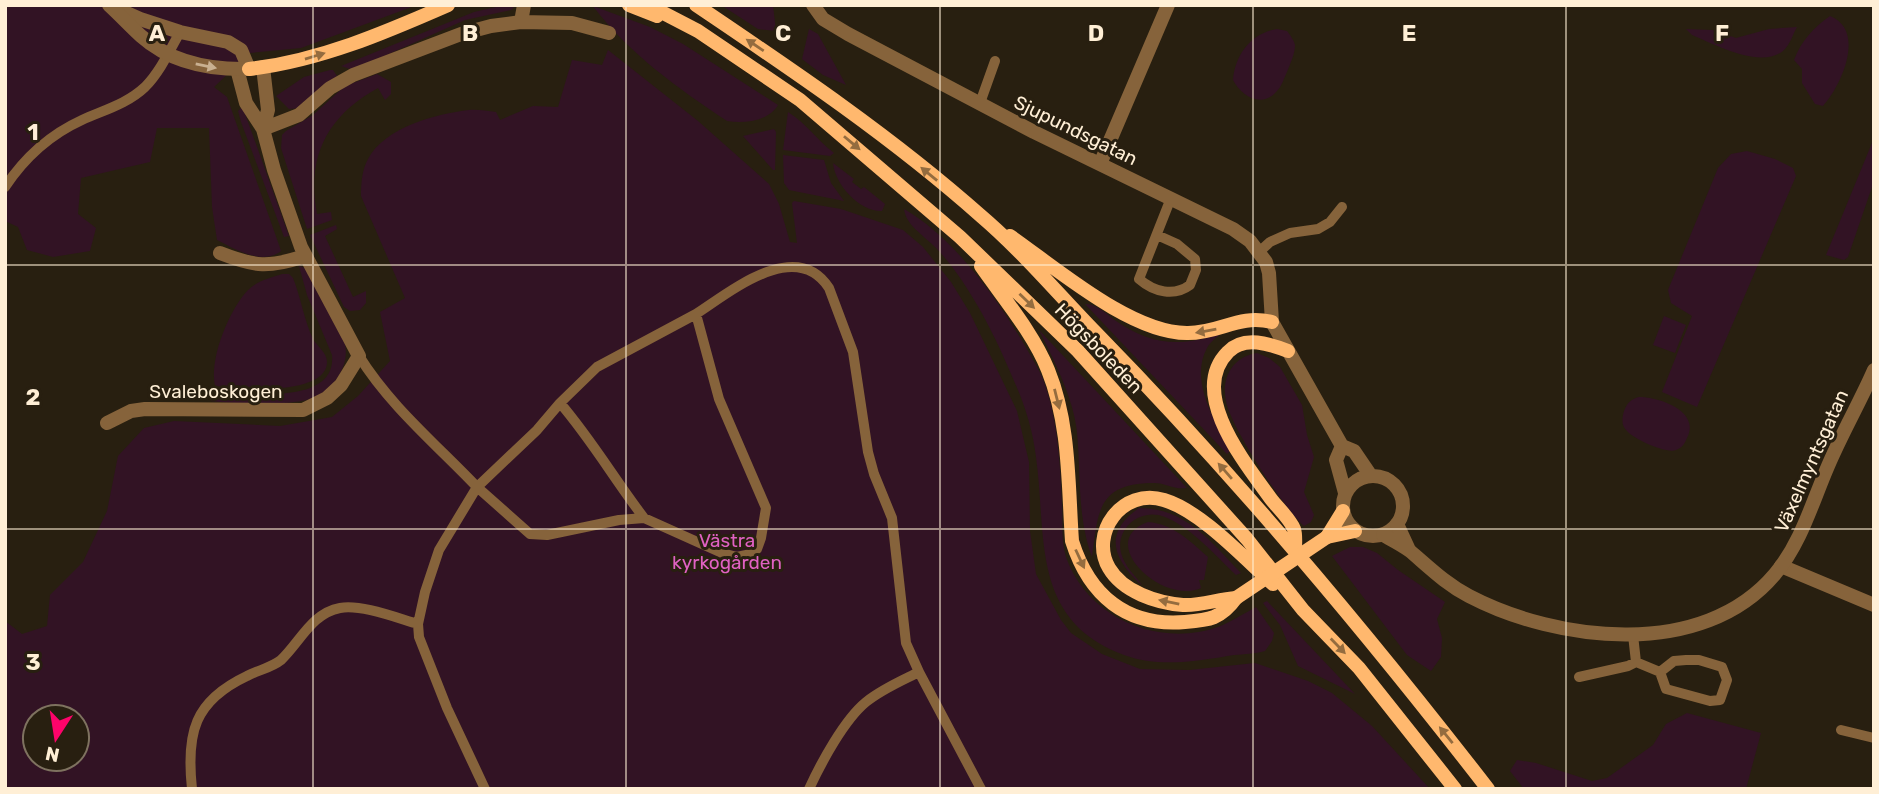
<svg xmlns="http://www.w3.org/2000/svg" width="1879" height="794" viewBox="0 0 1879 794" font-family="Rubik,sans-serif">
<rect width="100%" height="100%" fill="#281f10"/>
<path fill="#321324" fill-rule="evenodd" d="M5,5H417L301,48L250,53L214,87L227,97L279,245L281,251C262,266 235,249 217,240L212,207L209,128H157L150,162L81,178L78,214L96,228L90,251L53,257L27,250L18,227L5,221Z
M505,5L514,7L511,10L465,20L353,70L341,66L474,12Z
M721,5H773L776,31L758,29Z
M593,6L650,27L683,44L778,105C769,121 744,124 727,121C679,89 628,53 593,6Z
M1830,16C1866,30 1842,85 1823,106L1815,104L1802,83V69L1794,60C1801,41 1813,28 1830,16Z
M1797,27C1793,34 1790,45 1783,51C1760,69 1716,45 1692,35L1686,29L1713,30L1736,38L1769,29Z
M809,29L818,34L846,85L823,75L802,59Z
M1277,29L1287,31C1290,35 1294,40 1295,45C1295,54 1290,64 1287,72C1284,78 1282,86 1277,91C1262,109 1241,96 1233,80C1235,55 1251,33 1277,29Z
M608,50L698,121L769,184L779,204L790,242L797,243L792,203L794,201L841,209L903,230L923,247L951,282L970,313L1017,411L1029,462L1030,531L1036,574L1061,620L1071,633L1102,654L1140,669L1189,670L1255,663L1308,681L1332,693L1372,726L1430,789H5V621L22,634L47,626L50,595L83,562L107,511L118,456L144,428L174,421L280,426L332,417L358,396L390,361L380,312L405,298L361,196C361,183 362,170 368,159C385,127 436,114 469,110C477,109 487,111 496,112L500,120L533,106L558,107L572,60L602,65ZM35,717H77V759H35Z
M330,70H333L337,76L300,108L289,109L276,96L304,77Z
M377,74L391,82V94L385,100L378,88C327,116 306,157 317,214L331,212L332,220L307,229L281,148L282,135L286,131L313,115L345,86Z
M241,108H243L289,236L284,237L241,122L238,111Z
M788,112C806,123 817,140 834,153L830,156L783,150Z
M774,129L776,132L775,170H773L743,136Z
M1874,138V181L1848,257L1844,260L1826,255Z
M1747,151L1775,159L1793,168L1796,176L1697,407L1662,392L1692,316L1671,303L1668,290L1718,168L1731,154Z
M783,155L824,160L831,183L844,201L789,190L784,183Z
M833,163L854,179L852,182L861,189L864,187L885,204L882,211C860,212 835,185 833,163Z
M904,209C955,238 999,301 1028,351C1033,360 1039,370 1043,379C1058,419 1060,463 1062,504C1063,522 1061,540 1066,557C1087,618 1159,648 1218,627C1231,622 1243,614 1256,607L1274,633L1272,641L1265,651C1255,654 1245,654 1234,655C1198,661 1159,668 1124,655C1030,620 1047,537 1036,457C1033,431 1025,405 1014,381C996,337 969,283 937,249C925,236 906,226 904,209Z
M336,225L337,229L325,236L353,297L366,291V303L360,310L350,311L344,307L310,235Z
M299,266L305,268L345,344C350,367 332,392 310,399C286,406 236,404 211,401V395L217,392C248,393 337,406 332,355L307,295Z
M282,274H289L293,278C301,298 304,320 313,339C317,346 327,353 327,362C327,396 237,390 215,386C209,359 229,310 248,290C257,281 270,278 282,274Z
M1085,304C1096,304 1105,312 1113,319C1150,345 1180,348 1222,333C1217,337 1210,342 1207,348C1189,381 1215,422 1231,450L1227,454Z
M1664,316L1686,325L1675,353L1653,345Z
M1039,330L1187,488C1174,490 1166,483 1154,483C1098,483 1098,511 1092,557C1077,516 1081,475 1077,432C1074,400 1054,360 1039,330Z
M1257,353L1269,358L1280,367L1302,405L1307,435L1314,457L1304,492L1314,515L1311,522L1304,526C1285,510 1230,426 1226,401C1221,377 1233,357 1257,353Z
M1639,397C1659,397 1701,411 1687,438C1685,443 1682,448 1676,450C1666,454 1634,439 1627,431C1621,426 1622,418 1624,411C1627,403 1631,399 1639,397Z
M1139,508C1186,508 1211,542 1241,573L1236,575C1215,555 1192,528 1165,517C1141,507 1115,528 1121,553C1125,567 1134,574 1142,585L1139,583C1112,557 1104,532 1139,508Z
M1148,522C1173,524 1190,541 1208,557L1204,580H1199L1201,588C1162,606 1094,541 1148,522Z
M1350,547H1363L1377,553L1398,570L1445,602L1437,619L1442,638L1441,657L1431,671L1407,655L1332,556Z
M1267,601L1355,694L1298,666L1280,625L1263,603Z
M1687,713L1761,733L1746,789H1524L1510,771L1517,760L1536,763L1592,781L1607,778L1653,745L1666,724Z"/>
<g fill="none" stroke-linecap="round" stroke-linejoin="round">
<path stroke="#86633b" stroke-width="10" d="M980,103L995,61
M5,187C25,157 49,135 82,120C104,110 127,104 145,87C160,72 170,50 180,32
M1157,235L1177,244L1195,259L1196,270L1190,285C1174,297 1154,292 1139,279L1171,198
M1259,252L1270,242L1290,233L1318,229L1330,222L1342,207
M696,314L597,367L560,403L537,430L477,487L530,534L547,535L619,520L644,518L722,553L737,557L751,554L757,549L761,538L766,508L719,399L696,314C730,292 796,237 829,288L853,352L868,452L874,474L892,518L906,643L919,672
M560,403C591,439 615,480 644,518
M418,624L419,637L447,708L485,789
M1636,662L1660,672L1674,661L1686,660H1699L1722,667L1727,680L1720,700L1710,701L1666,689L1660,672
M1579,677L1628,666L1636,662L1633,635
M1841,730L1874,738
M192,789C186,733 194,701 247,676C258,670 271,668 281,660C300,642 312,613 340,608C361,604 397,618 418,624L425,592L439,550L477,487C437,445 390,406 359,356
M809,789C821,763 844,720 866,702C882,689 901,681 919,672L981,789"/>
<path stroke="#86633b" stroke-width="14" d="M813,5L823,19L848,34L1034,132L1233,229L1250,241L1266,262L1269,273L1272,322L1342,446L1354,451L1371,476
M113,7L140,19L180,32L228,42L241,50L249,69
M521,22L524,5
M263,129L299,115L330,88L353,75L461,34L491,26L521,22L572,23L609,33
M263,129L268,110L263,67
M1100,164L1168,5
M220,253C256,267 268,268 305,256
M107,423L131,411L145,409L303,410L327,398L341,385L359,356L301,247L274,170L263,129L246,103L237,69
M1342,446L1336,460L1345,493
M1343 506a30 30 0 1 1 60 0a30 30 0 1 1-60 0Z
M1781,566L1874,605"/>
<path stroke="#86633b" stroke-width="14" d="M109,5C120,15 130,26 141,36C170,62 210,70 249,69
M1397,524L1409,550
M1383,535C1392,540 1402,545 1410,551C1430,568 1446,584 1469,596C1557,642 1703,660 1775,574C1801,543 1812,503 1828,466C1842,433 1860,402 1874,370"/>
<path stroke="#ffb86e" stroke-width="14" d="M629,5L657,16
M648,5L698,31L800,100L960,237L1078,351L1247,539L1303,610L1359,668L1455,789
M696,5C794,71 892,137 981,216C1022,251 1058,294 1095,332C1236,476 1365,630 1488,789
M249,69C319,61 384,33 448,5
M1010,236C1056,268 1132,334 1188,333C1221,333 1238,314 1272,322
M981,266C1004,299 1033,333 1048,370C1070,424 1068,484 1072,541C1089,595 1126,627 1185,622C1209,620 1221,619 1236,598
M1288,351C1270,344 1244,335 1228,352C1187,393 1246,464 1271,499C1278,508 1290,519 1294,529C1296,535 1295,544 1295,550
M1327,537L1343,511
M1327,537L1355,531
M1236,598C1218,599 1201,606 1183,605C1157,603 1123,592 1109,568C1089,534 1122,487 1164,500C1201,511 1244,558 1273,584"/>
<path stroke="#ffb86e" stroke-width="14" d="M1236,598L1327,537"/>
</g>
<defs><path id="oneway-solid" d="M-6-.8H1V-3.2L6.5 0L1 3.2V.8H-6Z" transform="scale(1.75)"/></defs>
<g fill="#946c3f">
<use href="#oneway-solid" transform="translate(755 45) rotate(-146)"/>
<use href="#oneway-solid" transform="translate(315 56) rotate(-17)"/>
<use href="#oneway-solid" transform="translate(852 143) rotate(40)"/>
<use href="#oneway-solid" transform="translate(929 174) rotate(-141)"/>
<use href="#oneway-solid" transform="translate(1027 301) rotate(44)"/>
<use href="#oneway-solid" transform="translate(1206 331) rotate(170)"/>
<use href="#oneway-solid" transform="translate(1057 399) rotate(76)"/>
<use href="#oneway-solid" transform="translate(1225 471) rotate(-131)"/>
<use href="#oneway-solid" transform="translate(1080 559) rotate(65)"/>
<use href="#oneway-solid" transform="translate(1169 602) rotate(-168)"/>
<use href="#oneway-solid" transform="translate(1338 646) rotate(46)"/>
<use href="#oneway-solid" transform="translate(1446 735) rotate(-129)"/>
</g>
<use fill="#c9b090" href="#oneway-solid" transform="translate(206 66) rotate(11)"/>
<path fill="none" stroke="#ffefd6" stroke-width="2" stroke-opacity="0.55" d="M313,5V789M626,5V789M940,5V789M1253,5V789M1566,5V789M5,265H1874M5,529H1874"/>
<g text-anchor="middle" stroke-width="6" stroke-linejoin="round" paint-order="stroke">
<g font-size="19" fill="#ffefd6" stroke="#281f10">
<text transform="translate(1076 130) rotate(26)" y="7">Sjupundsgatan</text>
<text transform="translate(1099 348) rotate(46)" y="7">Högsboleden</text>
<text x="216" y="398">Svaleboskogen</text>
<text transform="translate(1811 461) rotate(-66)" y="7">Växelmyntsgatan</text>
</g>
<g font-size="19" fill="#e061c2" stroke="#281f10">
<text x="727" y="547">Västra<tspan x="727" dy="22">kyrkogården</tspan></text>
</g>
</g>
<g font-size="23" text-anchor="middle" font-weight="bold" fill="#ffefd6" stroke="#281f10" stroke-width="6" stroke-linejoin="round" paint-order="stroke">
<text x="157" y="41">A</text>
<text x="470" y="41">B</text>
<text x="783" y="41">C</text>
<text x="1096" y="41">D</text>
<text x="1409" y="41">E</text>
<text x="1722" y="41">F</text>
<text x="33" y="140">1</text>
<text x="33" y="405">2</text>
<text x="33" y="670">3</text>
</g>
<rect width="1879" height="794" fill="none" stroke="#ffefd6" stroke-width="14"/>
<g transform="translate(56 738) rotate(192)"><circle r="33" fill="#281f10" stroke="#7e725f" stroke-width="2"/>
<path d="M0-5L12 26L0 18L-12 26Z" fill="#fe036a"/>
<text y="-10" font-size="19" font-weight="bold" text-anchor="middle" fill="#ffefd6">N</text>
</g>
</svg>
